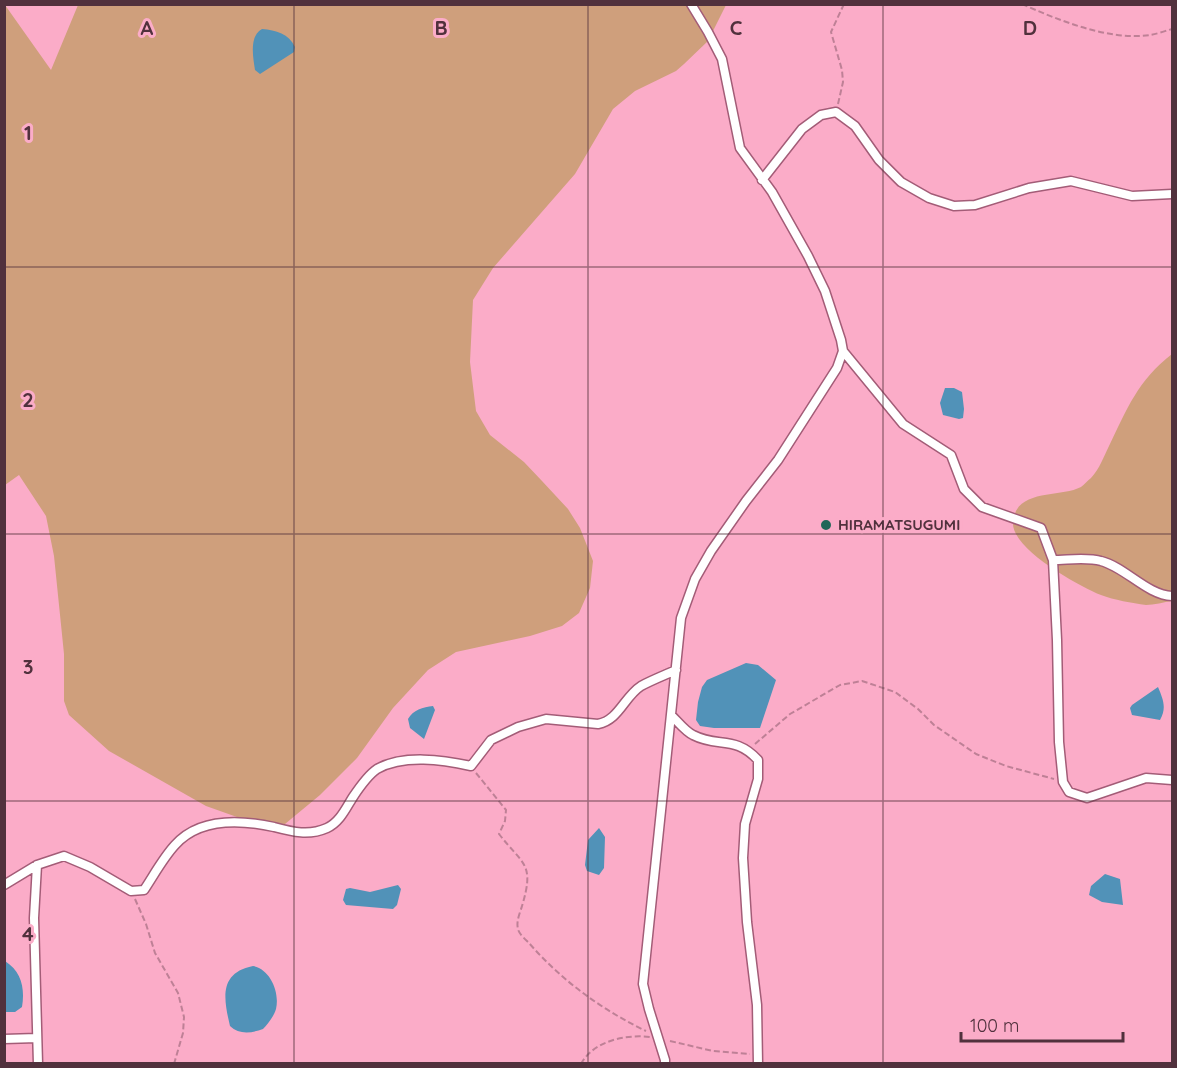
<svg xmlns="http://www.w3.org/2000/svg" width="1177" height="1068" viewBox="0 0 1177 1068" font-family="Quicksand,sans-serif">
<rect width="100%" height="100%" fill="#fbacc8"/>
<path fill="#cf9f7c" d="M5,5L51,70L78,5H726L708,41L684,64L676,71L635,91L613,109L575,174L493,268L473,300L470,362L476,411L490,435L524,462L542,481L568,509L580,528L593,561L590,588L579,613L562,626L530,636L456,652L428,670L393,708L357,758L320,795L285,824L251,822L206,806L109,751L69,715L64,701V654L54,556L46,516L19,475L5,485Z
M1172,354V601C1164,602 1154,605 1146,605C1132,603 1114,600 1101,595C1079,586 1011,549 1013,522C1016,488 1060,498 1081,487C1084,485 1088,480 1091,478C1100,468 1103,458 1109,446C1127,409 1138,380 1172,354Z"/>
<path fill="#5192b8" d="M262,29C276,30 289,34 295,47L294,52L260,74L255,70C253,57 249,36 262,29Z
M945,388H954L962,392L964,409L963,418L959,419L943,415L940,403Z
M746,663L758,665L776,680L760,728H714L700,726L696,720L698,702L702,687L707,680Z
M1158,687C1163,699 1167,708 1160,720L1132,715L1130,708L1132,705Z
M433,706L435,710L424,739L410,728L408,719C413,710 423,707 433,706Z
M599,828L605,837L604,868L599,875L587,871L585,865L588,840Z
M1105,874L1120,879L1123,905L1102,902L1089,895L1091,886Z
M398,885L401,889L397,905L393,909L346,905L343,900L346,889L350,888L370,892Z
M5,961C22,972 25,989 22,1007L15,1012H5Z
M253,966C270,969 280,992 276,1009C274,1016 268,1024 263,1029C252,1033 239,1035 230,1026C224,1000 218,973 253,966Z"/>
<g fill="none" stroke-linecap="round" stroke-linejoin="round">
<g stroke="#a35c77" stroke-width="11">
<path id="minor" d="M762,180L802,129L821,115L836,112L855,126L879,160L901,182L929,198L954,206L975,205L1029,188L1071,181L1132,196L1172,194
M843,351L903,424L951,455L964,489L982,507L1041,528L1053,560L1057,640L1059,742L1063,782L1069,792L1087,798L1146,778L1172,780
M1053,560C1068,560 1087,557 1101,561C1125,567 1147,595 1172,596
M672,716C678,722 686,732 693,735C718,748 735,735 758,760V779L745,824L743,858L747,922L757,1005L758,1064
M37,865L34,918L38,1064
M4,885L37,865L64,856L90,867L131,891L144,890C154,875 163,858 175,845C200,817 242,820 274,827C293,832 309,836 327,828C340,822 346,808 353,797C359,788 368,775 377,769C404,754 443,760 471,766L491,740L518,727L546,719L598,724C619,720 624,697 641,686C652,680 665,675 676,670
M4,1039L37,1038
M665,1064V1060L649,1009L643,984L681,618L695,579L711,551L746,501L778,460L837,368L843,351L841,340L825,291L808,256L772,192L740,148L722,59L708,32L691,4"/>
</g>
<path stroke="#be8096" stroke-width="2" stroke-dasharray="6 3" stroke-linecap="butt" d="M1022,4C1058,20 1109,41 1150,35C1157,34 1165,31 1172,29
M838,104L843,82L842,70L831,32L844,4
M755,744L790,714L840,685L862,681L895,692L918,709L934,725L976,754L1006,766L1054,779
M476,773L506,810L505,821L499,834C523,865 535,863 522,906C520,913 516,921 518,929C519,934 525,939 529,943C561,980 602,1010 646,1031
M135,899L146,924L155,953L178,993L184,1017L183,1033L174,1064
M670,1041L713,1051L750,1054
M581,1064C593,1041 626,1034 650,1037"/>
<use href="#minor" stroke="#fff" stroke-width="8"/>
</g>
<path fill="none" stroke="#51313d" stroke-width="1.5" stroke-opacity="0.55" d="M294,4V1064M588,4V1064M883,4V1064M4,267H1172M4,534H1172M4,801H1172"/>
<circle fill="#226658" stroke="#fbacc8" stroke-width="2" cx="826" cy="525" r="6"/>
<g text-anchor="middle" stroke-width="6" stroke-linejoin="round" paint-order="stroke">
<g font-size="15" font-weight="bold" fill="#51313d" stroke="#fbacc8" text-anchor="start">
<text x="838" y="530">HIRAMATSUGUMI</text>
</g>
</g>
<g font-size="20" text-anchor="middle" font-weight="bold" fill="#51313d" stroke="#fbacc8" stroke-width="6" stroke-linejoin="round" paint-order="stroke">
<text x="147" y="35">A</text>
<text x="441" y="35">B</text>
<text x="736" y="35">C</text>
<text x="1030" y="35">D</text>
<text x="28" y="140">1</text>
<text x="28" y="407">2</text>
<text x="28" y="674">3</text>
<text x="28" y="941">4</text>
</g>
<rect width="1177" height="1068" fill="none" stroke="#51313d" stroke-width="12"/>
<path d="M961 1032v9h162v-9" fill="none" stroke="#51313d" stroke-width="3"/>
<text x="970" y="1032" font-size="18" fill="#51313d" stroke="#fbacc8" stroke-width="4.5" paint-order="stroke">100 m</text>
</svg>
